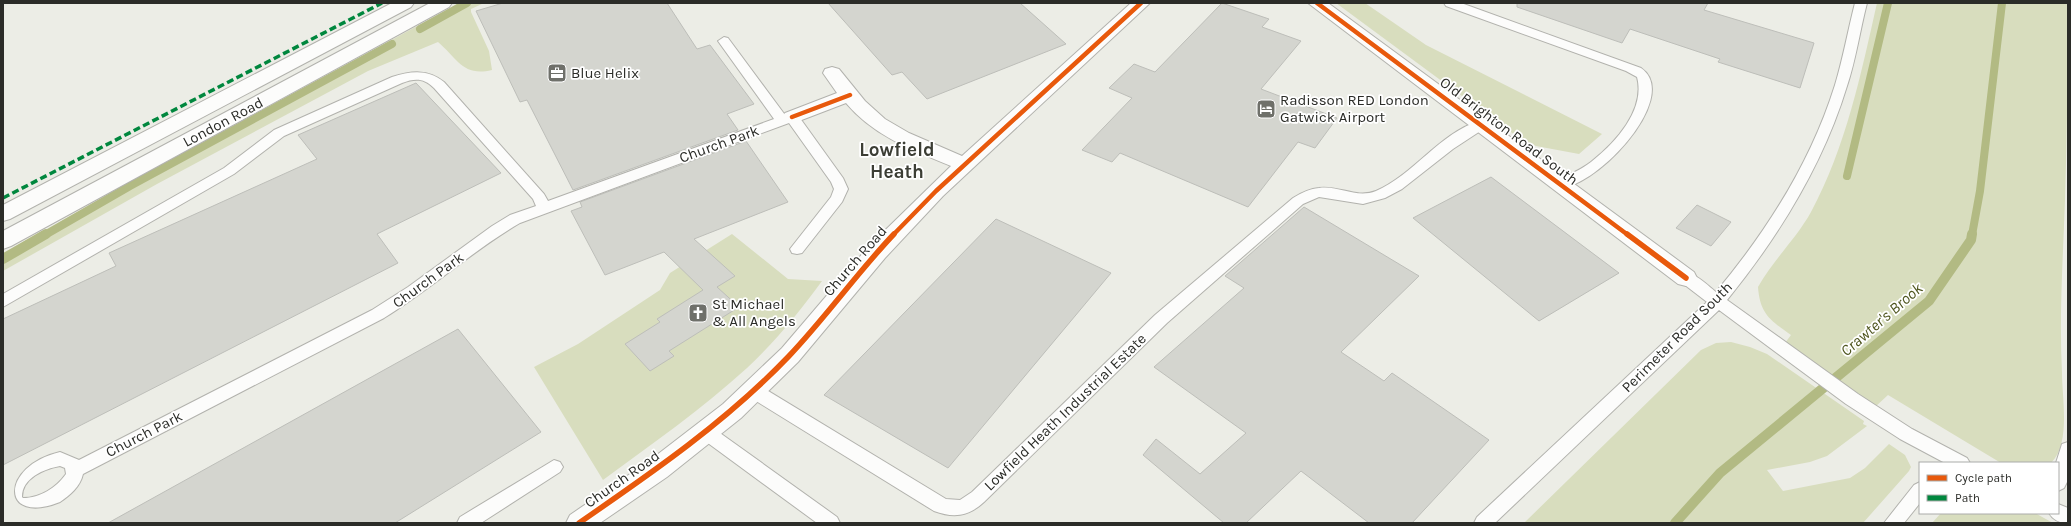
<svg xmlns="http://www.w3.org/2000/svg" width="2071" height="526" viewBox="0 0 2071 526" font-family="Karla,sans-serif">
<rect width="100%" height="100%" fill="#ecede6"/>
<path fill="#d8ddbe" d="M459,3H484L471,9V12L489,51L492,70C463,77 458,59 438,42L368,71L157,184L3,271V253Z
M1336,3H1365L1426,45L1602,134L1579,154L1536,146L1523,141Z
M1877,3H2068C2068,69 2067,134 2065,200C2063,258 2059,315 2062,373C2062,398 2071,444 2051,463H2001L1888,395L1875,407L1785,343L1791,335C1770,320 1760,314 1758,287C1773,260 1796,239 1811,212C1846,147 1861,74 1877,3Z
M732,234L788,279L822,281C800,311 775,342 747,368C702,409 652,444 603,480L534,367L578,344L660,290L670,273Z
M1731,342L1750,347L1767,354L1864,421L1863,424L1867,426L1827,456L1810,462L1767,470L1783,491L1850,478L1865,468L1889,444L1905,455L1911,467L1909,471L1863,523H1524L1701,350L1716,343Z
M1941,513H2035L2053,523H1932Z"/>
<g fill="none" stroke-linecap="round" stroke-linejoin="round">
<path stroke="#b2ba83" stroke-width="8" d="M420,29L467,3
M1847,176L1888,3
M45,235L130,186L392,44
M1972,235L1980,191L2002,3"/>
<path stroke="#b2ba83" stroke-width="10" d="M3,259L46,234
M1675,523L1720,473L1929,301L1971,240L1972,234"/>
</g>
<path fill="#d4d5cf" stroke="#bdbeb9" d="M503,3H667L697,49L710,45L754,104L727,114L738,130L573,190L527,100L520,102L476,11Z
M828,3H1020L1066,44L927,99L902,72L892,75Z
M1222,3L1269,19L1262,27L1301,41L1261,89L1337,118L1315,148L1298,142L1248,207L1120,153L1112,162L1082,150L1132,98L1109,88L1134,64L1155,72Z
M1517,3H1708L1704,10L1814,43L1800,88L1718,62L1720,59L1630,29L1622,43L1517,7Z
M416,83L501,173L377,234L398,263L3,465V319L116,266L109,253L317,159L298,135Z
M746,141L788,202L694,239L735,276L717,287L739,307L669,351L674,356L650,371L625,344L660,322L657,319L703,290L664,252L605,275L571,211L582,207L580,202Z
M1491,177L1619,273L1539,321L1413,218Z
M1697,205L1731,222L1711,246L1676,228Z
M1304,207L1419,276L1341,352L1384,381L1392,373L1489,440L1412,523H1369L1301,471L1246,523H1224L1143,455L1156,439L1200,474L1246,433L1154,367L1244,288L1225,276Z
M996,219L1111,273L948,468L824,395Z
M458,329L541,432L395,523H108Z"/>
<g fill="none" stroke-linecap="round" stroke-linejoin="round">
<g stroke="#b2b2ad" stroke-width="2">
<path id="service" d="M1444,3H1461L1641,68C1684,98 1588,196 1556,187L1554,184L1556,181C1568,175 1581,170 1591,162C1615,143 1646,110 1637,77L1626,71L1446,6Z
M1855,3H1867C1860,30 1856,59 1847,86C1823,165 1779,236 1727,300L1858,394L1912,429L1967,458L1970,463H1945L1900,439L1846,404L1719,310L1495,523H1474L1477,517L1707,302L1681,282L1678,278L1681,274C1693,270 1707,285 1716,292C1767,231 1811,162 1835,85C1843,59 1848,30 1855,3Z
M724,37L728,38L785,115L792,113L797,114L843,178L848,189L842,202L802,253L797,254L792,253L790,249L831,197L834,189L831,182L789,123L520,223C472,251 431,289 384,318L83,474C80,487 70,495 60,502C0,526 0,466 60,452L79,460L372,310L408,287L492,226L510,215L536,206L533,199L434,88C424,78 415,78 402,83L284,136L234,174L3,307V294L224,168L274,130L392,77C411,71 428,69 444,82L544,194L548,201L774,119L718,41ZM60,466L65,468L66,474C56,488 40,498 23,498L22,497C22,478 44,469 60,466Z
M1480,121L1485,122L1487,125L1485,128L1453,149L1402,189L1385,198L1363,204L1319,197L1303,204L1167,323L984,502C968,517 953,518 934,511L748,396L746,391L748,386L754,384L760,386L946,499L960,500L972,492L1155,315L1293,198C1301,193 1309,189 1319,188C1339,185 1356,199 1376,191C1412,176 1442,131 1480,121Z
M707,426L713,428L837,517L840,523H817L701,438L698,433L701,428Z
M2068,442V480L2064,488L2058,491V463H2056L2062,444Z
M554,460L560,462L563,467L560,472L481,523H457L460,517Z
M1920,482V503L1904,523H1884L1914,485Z
M2058,504L2068,508V523C2060,523 2053,520 2049,513H2058Z"/>
</g>
<g stroke="#b2b2ad" stroke-width="2">
<path id="minor" d="M1131,3H1150L943,196L885,258L798,362L741,418L667,477L600,523H566L570,515L649,461L723,404L782,348L869,246L951,166C912,150 874,136 846,103L799,121L792,123L785,121L782,117L785,113L837,93L823,73L825,69L832,67L839,69L865,101L885,119L909,133L962,156Z
M1308,3H1328L1694,272L1697,278L1694,284L1686,286L1678,284Z"/>
</g>
<g stroke="#b2b2ad" stroke-width="2">
<path id="primary" d="M392,3H414L411,7L10,219L3,221V205Z
M430,3H452L449,7L11,246L3,249V231Z"/>
</g>
<use href="#service" fill="#fcfcfb" fill-rule="evenodd"/>
<use href="#minor" fill="#fcfcfb" fill-rule="evenodd"/>
<use href="#primary" fill="#fcfcfb" fill-rule="evenodd"/>
<path stroke="#00873e" stroke-width="3.5" stroke-dasharray="7 3.5" stroke-linecap="butt" d="M3,198L382,3"/>
<g stroke="#fff" stroke-width="6">
<path id="cycleway-far1" d="M1317,3L1628,235
M792,117L850,95
M893,235L936,191L1141,3"/>
</g>
<g stroke="#fff" stroke-width="8">
<path id="cycleway" d="M1627,234L1686,278
M579,523C653,472 727,421 789,356C826,317 857,273 894,234"/>
</g>
<use href="#cycleway-far1" stroke="#e8590c" stroke-width="4.5"/>
<use href="#cycleway" stroke="#e8590c" stroke-width="5.5"/>
</g>
<defs>
<g id="office-square" transform="scale(1)"><rect x="-9" y="-9" width="18" height="18" rx="4" fill="#6f706a" stroke="#fff"/><path d="M-6-3h4V-5.5h4V-3h4V5H-6ZM-1-4.5V-3h2v-1.5ZM-6 0V1H6V0Z" fill="#fff"/></g>
<g id="hotel-square" transform="scale(1)"><rect x="-9" y="-9" width="18" height="18" rx="4" fill="#6f706a" stroke="#fff"/><path d="M-6-4.5h1.5V1H6V5H4.5V3h-9V5H-6ZM-4 0a1.8 1.8 0 1 1 3.6 0ZM.5 0V-2.5h3Q6-2.5 6 0Z" fill="#fff"/></g>
<g id="church-square" transform="scale(1)"><rect x="-9" y="-9" width="18" height="18" rx="4" fill="#6f706a" stroke="#fff"/><path d="M-1.2-6h2.4v3.5h3.3v2.4h-3.3V6h-2.4V-.1h-3.3v-2.4h3.3Z" fill="#fff"/></g>
</defs>
<g fill-rule="evenodd">
<use href="#office-square" x="557" y="73"/>
<use href="#hotel-square" x="1266" y="109"/>
<use href="#church-square" x="698" y="313"/>
</g>
<g text-anchor="middle" stroke-width="3.5" stroke-linejoin="round" paint-order="stroke">
<g font-size="15" fill="#2b2c28" stroke="#fff" text-anchor="start">
<text x="571" y="78">Blue Helix</text>
<text x="1280" y="105">Radisson RED London<tspan x="1280" dy="17">Gatwick Airport</tspan></text>
<text x="712" y="309">St Michael<tspan x="712" dy="17">&amp; All Angels</tspan></text>
</g>
<g font-size="15" fill="#2b2c28" stroke="#fff">
<text transform="translate(223 122) rotate(-28)" y="5">London Road</text>
<text transform="translate(1509 131) rotate(37)" y="5">Old Brighton Road South</text>
<text transform="translate(719 144) rotate(-20)" y="5">Church Park</text>
<text transform="translate(855 261) rotate(-49)" y="5">Church Road</text>
<text transform="translate(428 280) rotate(-36)" y="5">Church Park</text>
<text transform="translate(1677 337) rotate(-45)" y="5">Perimeter Road South</text>
<text transform="translate(1065 412) rotate(-44)" y="5">Lowfield Heath Industrial Estate</text>
<text transform="translate(144 434) rotate(-27)" y="5">Church Park</text>
<text transform="translate(622 479) rotate(-35)" y="5">Church Road</text>
</g>
<g font-size="16" font-style="italic" fill="#4e551e" stroke="#fff">
<text transform="translate(1881 319) rotate(-41)" y="6">Crawter's Brook</text>
</g>
<g font-size="19" font-weight="bold" fill="#3c3e35" stroke="#fff">
<text x="897" y="156">Lowfield<tspan x="897" dy="22">Heath</tspan></text>
</g>
</g>
<rect width="2071" height="526" fill="none" stroke="#2b2c28" stroke-width="8"/>
<rect x="1919" y="462" width="140" height="52" fill="#ffffff" stroke="#aaaba9"/>
<rect x="1927" y="475" width="20" height="6" fill="#e8590c" stroke="#aaaba9"/>
<text x="1955" y="482" font-size="12" fill="#2b2c28">Cycle path</text>
<rect x="1927" y="495" width="20" height="6" fill="#00873e" stroke="#aaaba9"/>
<text x="1955" y="502" font-size="12" fill="#2b2c28">Path</text>
</svg>
